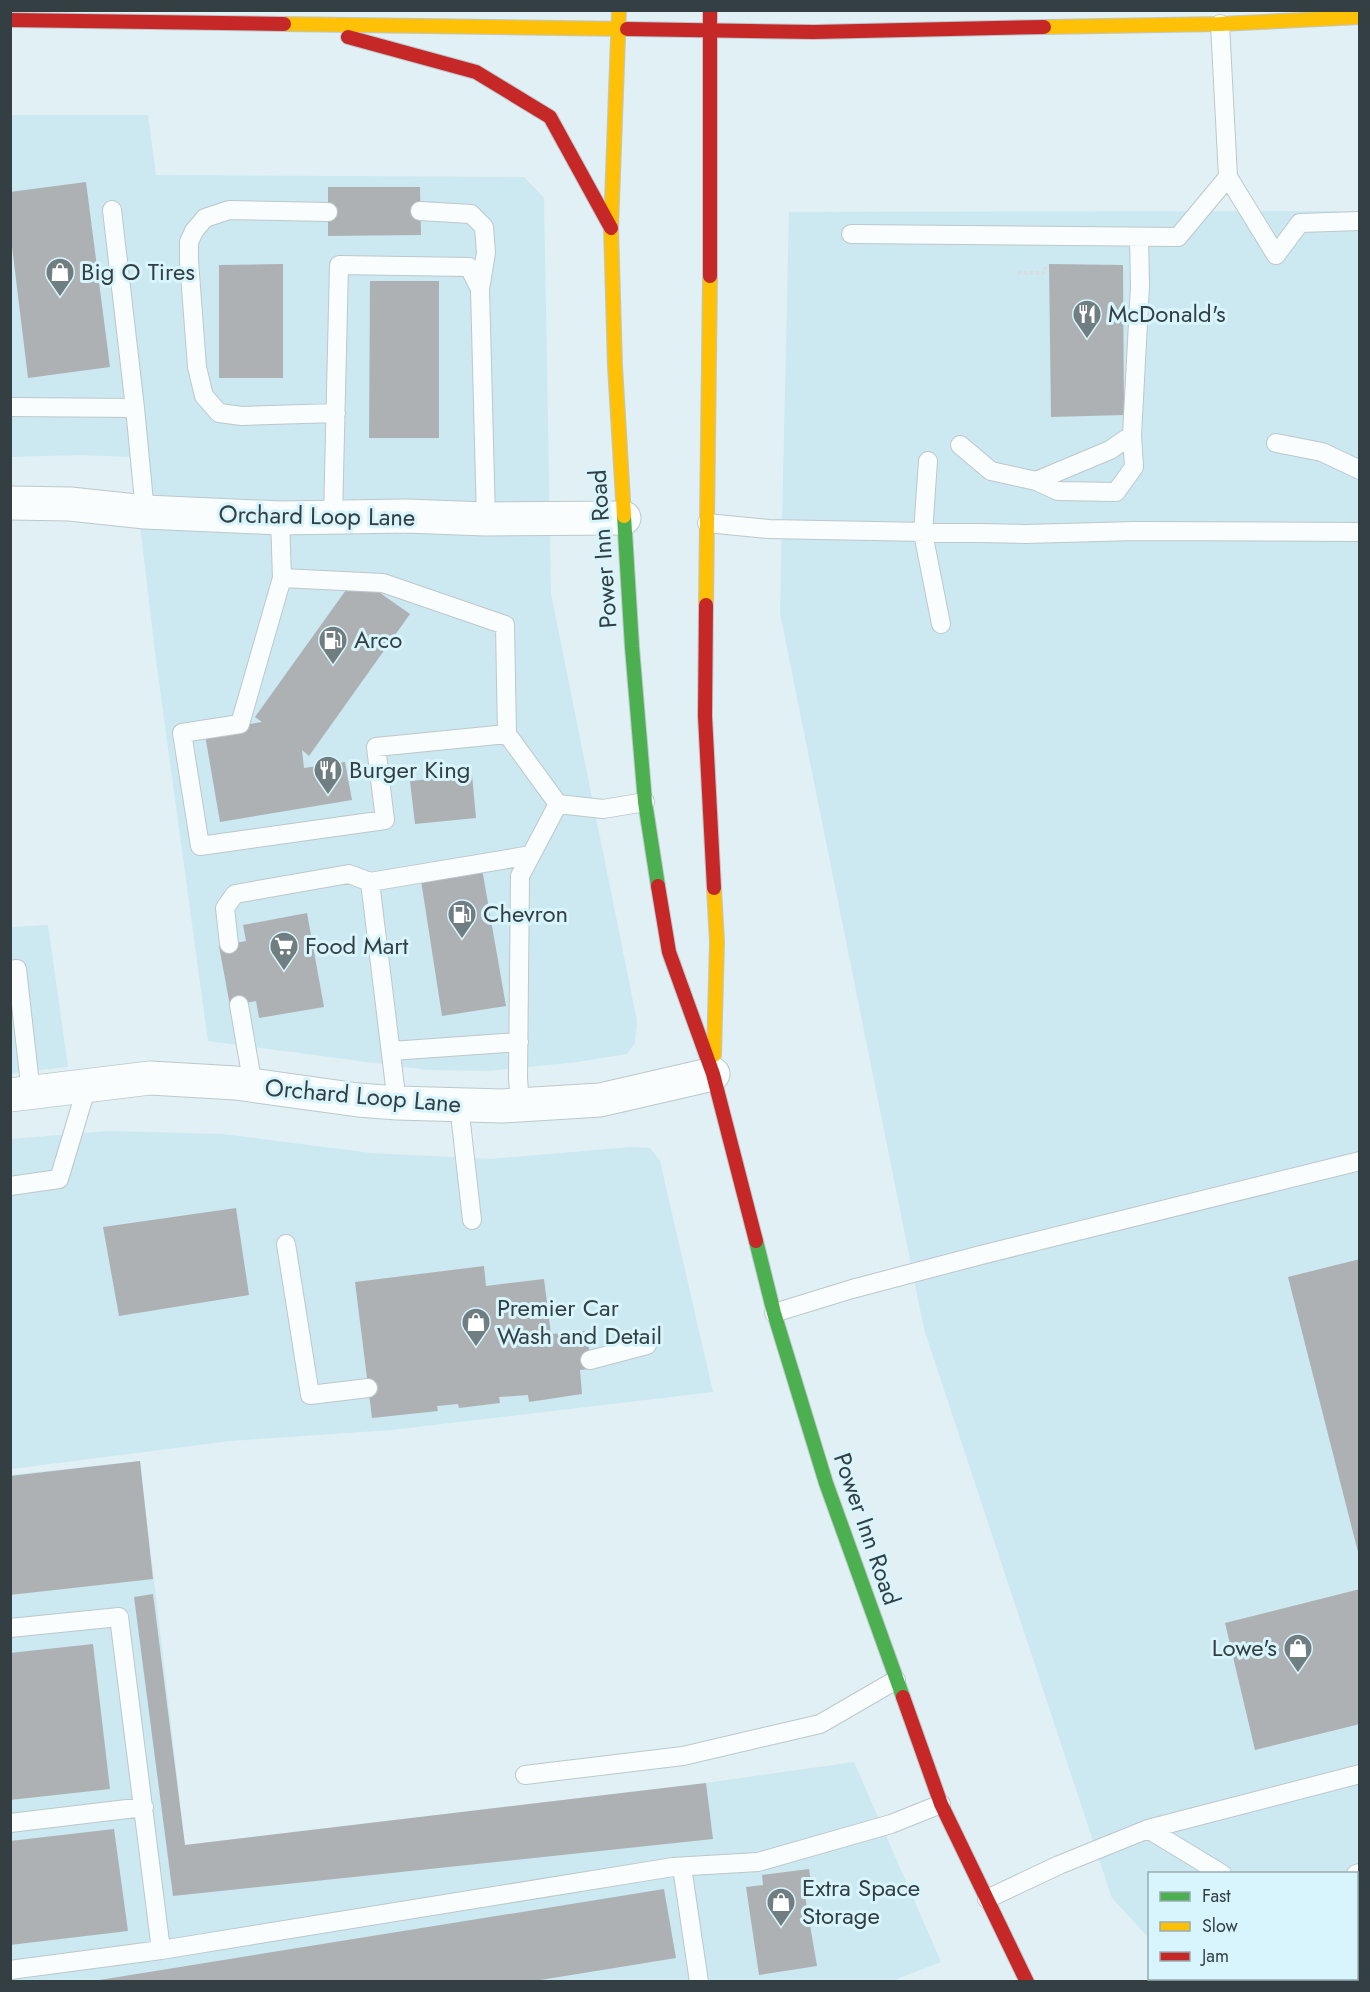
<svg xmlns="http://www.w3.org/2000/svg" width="1370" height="1992" viewBox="0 0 1370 1992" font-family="Jost,sans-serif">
<rect width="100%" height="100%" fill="#e0f0f5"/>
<path fill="#cce8f0" d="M10,115H148L156,175L524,177L544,198L551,594L637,1021L635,1043L627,1054L577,1062L488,1071L427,1070L208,1041L155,652L132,457L79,455L11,457Z
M1335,211L1359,212V1918L1357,1919L1356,1874H1150L1149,1938L1112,1898L924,1329L780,613L789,212Z
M48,925L68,1067L11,1073V927Z
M108,1131L222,1134L371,1153L491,1159L631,1147L650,1148L660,1161L713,1392L391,1430L230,1441L11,1469V1139Z
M140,1461L185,1845L706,1783L854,1762L941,1962L889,1982L11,1981L10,1475Z"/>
<path fill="#aeb1b4" d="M86,182L110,367L28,378L10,230V192Z
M328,187H420L421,235L328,236Z
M283,264V378H219V265Z
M1049,264L1123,265L1124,415L1051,417Z
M370,281H439V438H369Z
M356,576L410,614L309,756L302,750L304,768L345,762L352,800L220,822L205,735L243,725L262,722L255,717Z
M472,775L476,818L415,824L410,781Z
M481,863L506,1006L442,1016L420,874Z
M307,913L324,1007L259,1018L256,1001L230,1006L219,946L246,941L243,925Z
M236,1208L249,1295L119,1316L103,1227Z
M1360,1259V1556H1359L1288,1277Z
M484,1266L486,1286L544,1279L551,1334L587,1331L591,1369L580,1370L582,1394L529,1402L528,1395L499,1397L500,1403L459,1408L458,1404L437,1406L438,1411L372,1418L355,1282Z
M140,1461L153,1579L10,1595V1476Z
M1360,1589V1724L1255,1750L1225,1623Z
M153,1594L185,1845L706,1783L713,1839L173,1896L134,1597Z
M93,1644L110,1789L10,1800V1653Z
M114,1829L128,1931L10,1945V1841Z
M809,1869L812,1888L804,1890L817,1966L759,1975L746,1887L763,1885L762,1875Z
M664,1889L676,1958L528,1982H87Z"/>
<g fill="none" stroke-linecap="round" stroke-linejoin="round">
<g stroke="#bcc8cc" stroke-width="20">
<path id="lane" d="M1228,177L1276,255L1300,223L1360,221
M112,210L135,408
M420,211L471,214L484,227L486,253L480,289
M328,212L229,210L205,218L194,231L189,242V261L197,367L204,396L219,413L242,416L336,413
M851,234L1178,237L1228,177L1220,24
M10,407L135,408L145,512
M1276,443L1322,452L1360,470
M960,445L991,471L1036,481L1110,450L1132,435L1140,286L1139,237
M928,461L923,533L941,624
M1036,481L1058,491L1116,492L1134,467L1132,435
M280,518L282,578L383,583L505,625L507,734L558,804L603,809L645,802
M333,518L339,265L469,267L480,289L486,519
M707,523L768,529L1025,534L1135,531L1360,532
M282,578L240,724L182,733L200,846L385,820L376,747L507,734
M229,944L225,908L235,894L349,874L370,882
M10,970L17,969L31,1093
M239,1005L253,1086
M391,1051L519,1042
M397,1103L370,882L531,855
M459,1105L472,1220
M520,1105L518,1078L520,876L558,804
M10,1186L59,1179L87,1086
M286,1244L310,1395L368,1388
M774,1313L852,1289L981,1255L1360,1161
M590,1360L647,1345
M10,1628L119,1617L161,1950L673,1867L758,1862L891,1824L941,1804
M525,1775L683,1756L820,1724L896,1680
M10,1823L144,1807
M1148,1829L1222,1874
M682,1867L699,1982
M1356,1874L1360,1873
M987,1899L1059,1865L1148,1829L1360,1774
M10,1970L161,1950"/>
</g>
<g stroke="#bcc8cc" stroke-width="35">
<path id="street" d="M10,503L70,504L145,512L280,518L406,516L486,519L624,518
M10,1095L150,1078L236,1083L358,1100L397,1103L502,1106L600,1100L713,1074"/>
</g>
<g stroke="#bcc8cc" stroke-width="16">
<path id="fast" d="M624,516L632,647L645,802L658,886
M756,1241L774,1313L826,1483L903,1697"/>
</g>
<g stroke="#bcc8cc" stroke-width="16">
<path id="slow" d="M619,10L611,228L615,366L624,516
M284,24L627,29
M1044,27L1220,24L1360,17
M706,605L710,276
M714,1055L717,942L714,888"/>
</g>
<g stroke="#bcc8cc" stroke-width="16">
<path id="jam" d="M10,20L284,24
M627,29L814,32L1044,27
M348,37L476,72L550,117L611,228
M710,276V10
M706,605L705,716L714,888
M658,886L669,952L713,1074L756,1241
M903,1697L941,1804L1027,1982"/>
</g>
<path stroke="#d8dddf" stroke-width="4" stroke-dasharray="3 3" stroke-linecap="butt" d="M1018,273H1045V264"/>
<use href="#lane" stroke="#fafdfe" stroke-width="18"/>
<use href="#street" stroke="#fafdfe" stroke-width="33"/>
<use href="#fast" stroke="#4caf50" stroke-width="14"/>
<use href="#slow" stroke="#ffc107" stroke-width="14"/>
<use href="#jam" stroke="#c62828" stroke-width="14"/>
</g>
<defs>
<g id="shop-pin" transform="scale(1.5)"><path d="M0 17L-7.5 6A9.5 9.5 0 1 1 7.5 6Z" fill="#707d81" stroke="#d8f5fd"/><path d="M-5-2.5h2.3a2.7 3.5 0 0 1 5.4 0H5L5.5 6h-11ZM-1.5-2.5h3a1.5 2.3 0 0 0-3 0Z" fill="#fff"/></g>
<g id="restaurant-pin" transform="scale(1.5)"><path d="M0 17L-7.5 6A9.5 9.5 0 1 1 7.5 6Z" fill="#707d81" stroke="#d8f5fd"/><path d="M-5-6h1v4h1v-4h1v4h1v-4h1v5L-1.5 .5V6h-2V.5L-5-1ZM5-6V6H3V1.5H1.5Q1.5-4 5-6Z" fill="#fff"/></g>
<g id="fuel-pin" transform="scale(1.5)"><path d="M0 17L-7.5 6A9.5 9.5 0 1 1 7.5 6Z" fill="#707d81" stroke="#d8f5fd"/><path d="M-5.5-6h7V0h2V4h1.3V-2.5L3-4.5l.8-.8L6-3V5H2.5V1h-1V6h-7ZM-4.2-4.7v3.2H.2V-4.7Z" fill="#fff"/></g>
<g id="supermarket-pin" transform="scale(1.5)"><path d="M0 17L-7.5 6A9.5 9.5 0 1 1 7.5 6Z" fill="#707d81" stroke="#d8f5fd"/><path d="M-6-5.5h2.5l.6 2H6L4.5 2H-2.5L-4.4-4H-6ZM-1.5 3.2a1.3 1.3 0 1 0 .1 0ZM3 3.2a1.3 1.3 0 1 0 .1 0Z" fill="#fff"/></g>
</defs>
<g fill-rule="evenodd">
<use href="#shop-pin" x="60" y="272"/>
<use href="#restaurant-pin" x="1087" y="314"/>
<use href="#fuel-pin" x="333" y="640"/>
<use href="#restaurant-pin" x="328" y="770"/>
<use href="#fuel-pin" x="462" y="914"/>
<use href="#supermarket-pin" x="284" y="946"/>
<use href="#shop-pin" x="476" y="1322"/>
<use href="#shop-pin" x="1298" y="1648"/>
<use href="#shop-pin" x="781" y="1902"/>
</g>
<g text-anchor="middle" stroke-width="6" stroke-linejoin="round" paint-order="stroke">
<g font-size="24" fill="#333f42" stroke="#d8f5fd" text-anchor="start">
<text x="81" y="280">Big O Tires</text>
<text x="1108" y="322">McDonald's</text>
<text x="354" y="648">Arco</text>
<text x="349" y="778">Burger King</text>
<text x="483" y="922">Chevron</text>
<text x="305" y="954">Food Mart</text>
<text x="497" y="1316">Premier Car<tspan x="497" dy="28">Wash and Detail</tspan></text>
<text x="1277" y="1656" text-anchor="end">Lowe's</text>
<text x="802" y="1896">Extra Space<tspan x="802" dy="28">Storage</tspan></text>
</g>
<g font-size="24" fill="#333f42" stroke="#d8f5fd">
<text transform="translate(317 516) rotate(1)" y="8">Orchard Loop Lane</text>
<text transform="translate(603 549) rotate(-94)" y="8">Power Inn Road</text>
<text transform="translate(363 1096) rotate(5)" y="8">Orchard Loop Lane</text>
<text transform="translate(867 1529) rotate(71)" y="8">Power Inn Road</text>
</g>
</g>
<rect width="1370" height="1992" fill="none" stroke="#333f42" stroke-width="24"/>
<rect x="1148" y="1872" width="210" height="108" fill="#d8f5fd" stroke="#96acb2" stroke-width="1.5"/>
<rect x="1160" y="1892" width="30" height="9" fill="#4caf50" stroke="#96acb2" stroke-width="1.5"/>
<text x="1202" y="1902" font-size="18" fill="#333f42">Fast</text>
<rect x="1160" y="1922" width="30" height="9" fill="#ffc107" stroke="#96acb2" stroke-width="1.5"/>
<text x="1202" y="1932" font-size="18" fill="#333f42">Slow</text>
<rect x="1160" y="1952" width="30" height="9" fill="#c62828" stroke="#96acb2" stroke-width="1.5"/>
<text x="1202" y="1962" font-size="18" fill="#333f42">Jam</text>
</svg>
